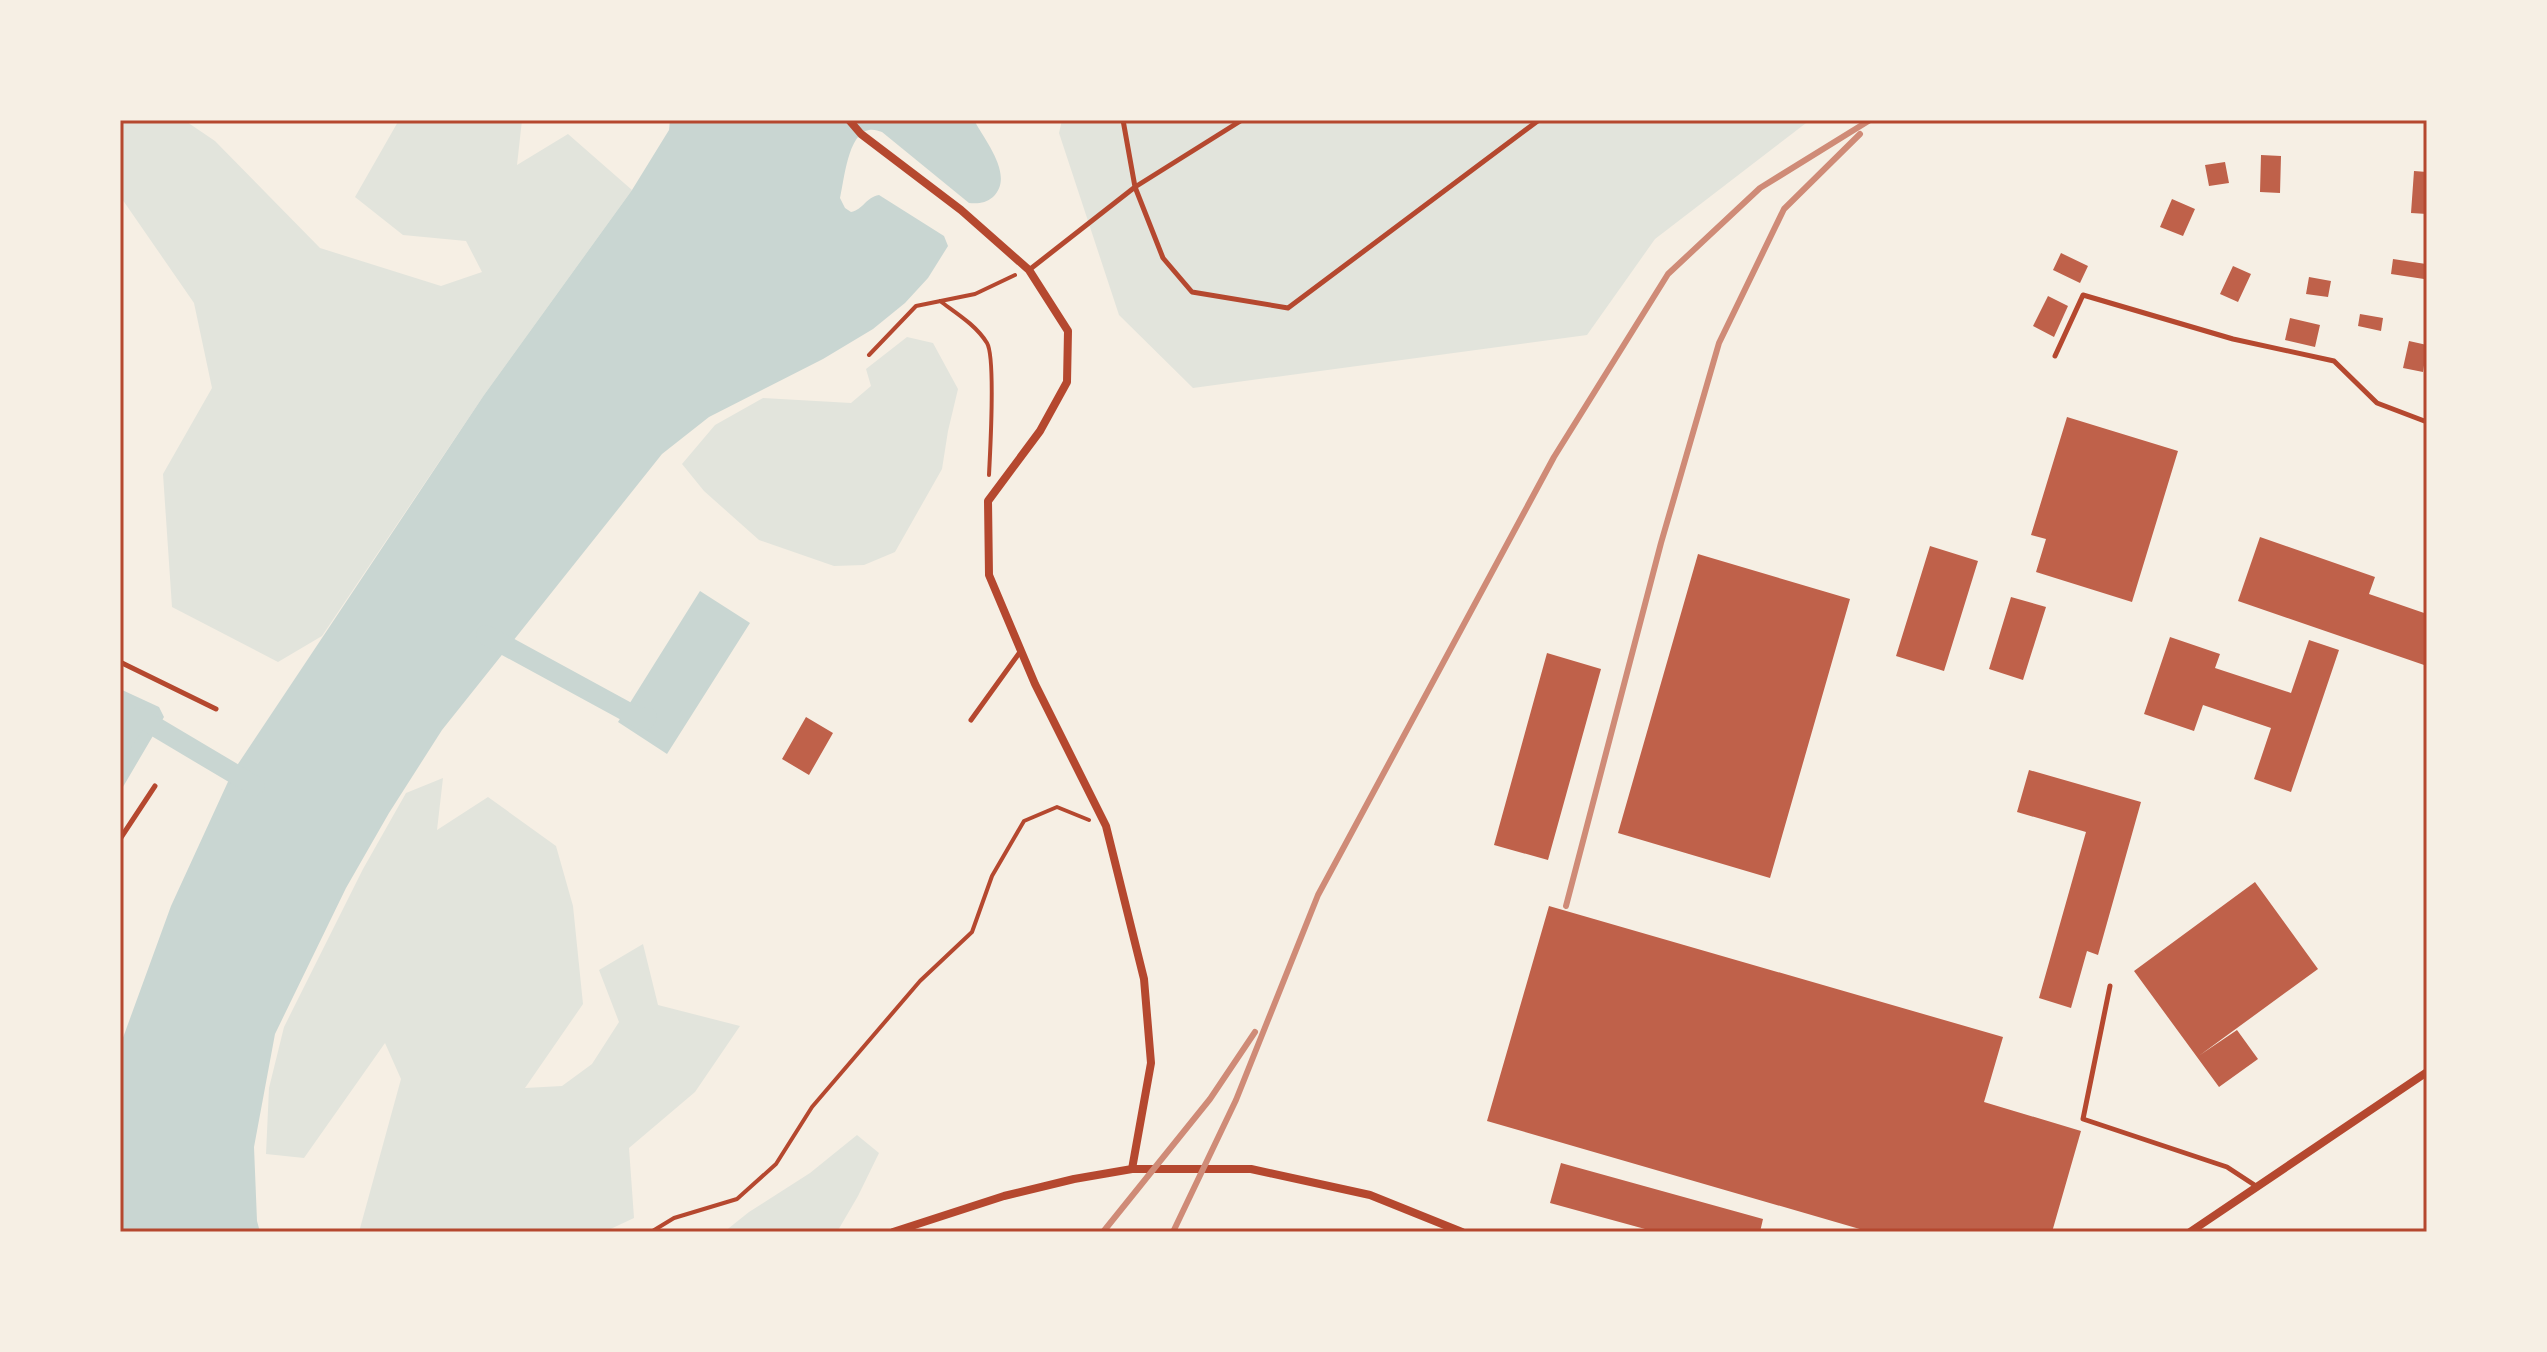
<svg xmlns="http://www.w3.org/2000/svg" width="2547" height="1352" viewBox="0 0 2547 1352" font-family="Mulish,sans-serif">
<rect width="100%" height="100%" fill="#f6efe4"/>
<path fill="#e2e4dc" d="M120,120H184L215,141L320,248L441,286L482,272L466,241L403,235L355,197L399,120H522L517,165L568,134L632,190L484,395L322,636L278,662L172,607L163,474L212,388L194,303L120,196Z
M1062,120H1810L1655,239L1587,335L1193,388L1119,315L1059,133Z
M907,337L933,343L958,389L948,431L942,469L895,552L864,565L834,566L759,540L704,491L682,464L715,425L763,398L851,403L871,386L866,369Z
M443,778L437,830L488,797L556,846L573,906L583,1004L525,1088L562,1086L592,1064L619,1022L599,970L643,944L658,1005L740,1026L695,1092L629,1148L634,1218L604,1232H359L401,1079L385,1043L304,1158L266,1154L269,1088L284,1027L363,869L406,793Z
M857,1135L879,1153L858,1196L837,1232H724L749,1212L810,1173Z"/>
<path fill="#c9d6d2" d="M670,120H974C985,141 1015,176 993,197C986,203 978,204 969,203L882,132C878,131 874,129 869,130C848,133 844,181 840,198L845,208L851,212C863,210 866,197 879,195L944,236L948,246L928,278L905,303L873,329L823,359L709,417L662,454L442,730L389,813L346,888L275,1034L254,1147L257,1221L260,1232H120V1046L171,906L232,773L484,395L632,190L669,130Z
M700,591L750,623L667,754L618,722Z
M120,689L159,707L164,717L120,792Z"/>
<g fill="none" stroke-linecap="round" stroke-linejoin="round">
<path stroke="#c9d6d2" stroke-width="20" d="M486,635L644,721L647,717
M120,747L139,717L255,786"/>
</g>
<path fill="#bf614a" d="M2261,155L2281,156L2280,193L2260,192Z
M2225,162L2229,183L2209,186L2205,165Z
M2414,171L2427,172V214L2411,213Z
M2172,199L2195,209L2183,236L2160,227Z
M2061,253L2088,266L2080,283L2053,270Z
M2393,259L2426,264L2424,279L2391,274Z
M2233,266L2251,274L2238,302L2220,294Z
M2309,277L2331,281L2328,297L2306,294Z
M2048,296L2068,306L2054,337L2033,326Z
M2360,314L2383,318L2381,331L2358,326Z
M2290,318L2320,325L2315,347L2285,340Z
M2409,341L2427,345L2423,372L2403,368Z
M2067,417L2178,451L2132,602L2036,572L2046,539L2031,535Z
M2260,537L2375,577L2369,594L2427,614V666L2238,601Z
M1930,546L1978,561L1944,671L1896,656Z
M1698,554L1850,599L1770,878L1618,833Z
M2011,597L2046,607L2023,680L1989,669Z
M2170,637L2220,654L2215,668L2291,693L2309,640L2339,650L2291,792L2254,779L2271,728L2203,705L2194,731L2144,714Z
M1547,653L1601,669L1548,860L1494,845Z
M806,717L833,733L809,775L782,759Z
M2029,770L2141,802L2098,955L2087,951L2071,1008L2039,998L2086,832L2017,812Z
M2255,882L2318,969L2200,1055L2237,1030L2258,1059L2219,1087L2134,971Z
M1549,906L2003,1037L1984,1102L2081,1131L2052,1232H1870L1487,1121Z
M1561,1163L1763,1219L1760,1232H1656L1550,1203Z"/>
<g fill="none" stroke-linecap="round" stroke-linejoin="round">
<path stroke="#b5482f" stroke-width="4" d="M940,301C956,313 976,325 987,343C996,358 990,452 989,475
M869,355L916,306L975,294L1015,275
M651,1232L674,1218L737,1199L776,1164L812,1107L920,981L972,932L992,876L1024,821L1057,807L1089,820"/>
<path stroke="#b5482f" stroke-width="5" d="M1123,120L1135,187L1163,258L1192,292L1288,308L1539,120
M1029,270L1135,187L1242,120
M2055,356L2083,295L2233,339L2334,361L2377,403L2427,422
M120,662L216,709
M971,720L1020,652
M120,839L155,786
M2110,986L2083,1119L2227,1167L2256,1186"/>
<path stroke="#b5482f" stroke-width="8" d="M849,120L861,134L961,210L1029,270L1068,331L1067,382L1040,431L988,501L989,575L1035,684L1106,826L1144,979L1151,1063L1132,1169
M893,1232L1004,1196L1074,1179L1132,1169H1251L1370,1195L1462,1232
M2190,1232L2427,1072"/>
<path stroke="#cf8b77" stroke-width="6" d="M1566,906L1661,543L1719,343L1784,209L1860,134
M1103,1232L1210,1099L1255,1032
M1173,1232L1236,1100L1318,895L1554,457L1668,274L1760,188L1870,120"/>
</g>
<rect width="2547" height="1352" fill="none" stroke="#f6efe4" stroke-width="244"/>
<rect x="122" y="122" width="2303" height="1108" fill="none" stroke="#b5482f" stroke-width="3"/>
</svg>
